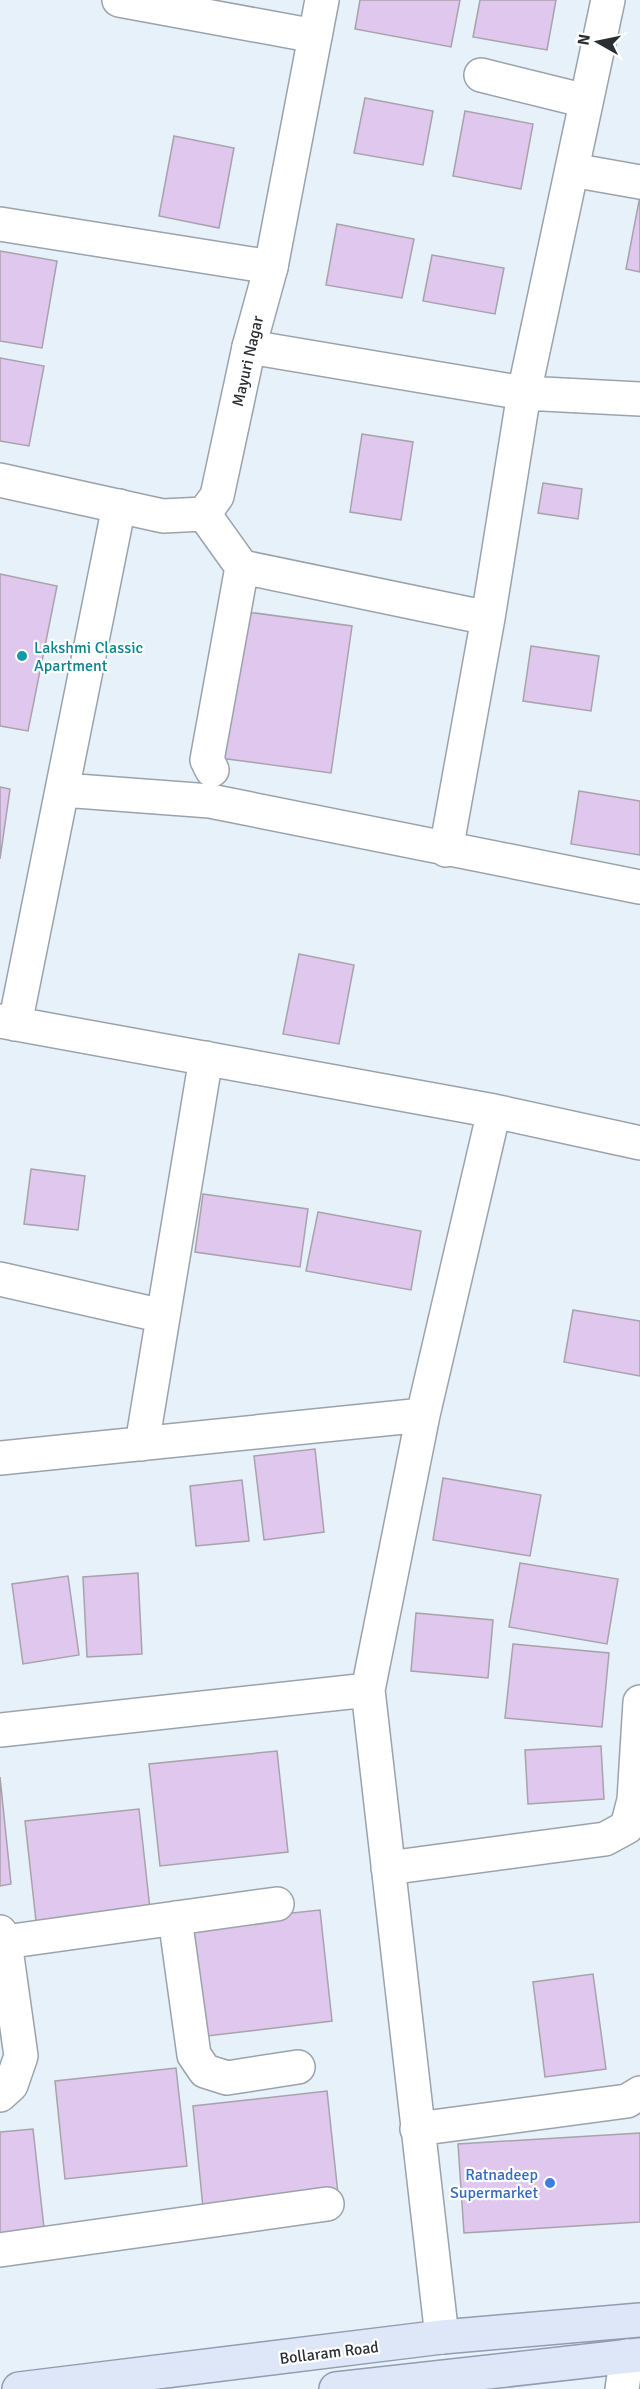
<svg xmlns="http://www.w3.org/2000/svg" width="640" height="2389" viewBox="0 0 640 2389" font-family="Signika,sans-serif">
<rect width="100%" height="100%" fill="#e7f1fa"/>
<path fill="#e0c7ed" stroke="#a8a2ab" stroke-width="1.5" d="M360,0H460L451,47L355,29Z
M480,0H556L547,50L473,37Z
M365,98L433,111L423,165L354,153Z
M465,111L533,124L521,189L453,176Z
M174,136L234,148L219,228L159,216Z
M640,196V272L626,269Z
M337,224L414,239L402,298L326,285Z
M0,251L57,261L42,348L0,341Z
M432,255L504,268L495,314L423,301Z
M0,358L44,366L29,446L0,441Z
M362,434L413,442L401,520L350,512Z
M543,483L582,489L578,519L538,513Z
M0,574L57,586L28,731L0,726Z
M240,611L352,626L331,773L220,758Z
M531,646L599,656L591,711L523,701Z
M0,787L10,789L0,859Z
M579,791L640,801V855L571,844Z
M299,954L354,965L339,1044L283,1034Z
M31,1169L85,1176L78,1230L24,1224Z
M203,1194L308,1209L300,1267L195,1252Z
M318,1212L421,1231L411,1290L306,1271Z
M573,1310L640,1321V1376L564,1362Z
M315,1449L324,1532L264,1540L254,1456Z
M443,1478L541,1495L530,1556L433,1540Z
M242,1480L249,1541L196,1546L190,1486Z
M520,1563L618,1579L607,1644L509,1627Z
M138,1573L142,1654L87,1657L83,1577Z
M68,1576L79,1655L23,1664L12,1584Z
M416,1613L493,1620L488,1678L411,1671Z
M513,1644L609,1653L602,1727L505,1718Z
M601,1746L604,1799L528,1804L525,1750Z
M277,1751L288,1852L160,1866L149,1764Z
M0,1777L11,1884L0,1886Z
M139,1809L150,1909L36,1921L25,1821Z
M320,1910L332,2021L199,2037L187,1924Z
M593,1974L606,2069L545,2077L533,1982Z
M176,2068L187,2166L65,2179L55,2081Z
M327,2091L338,2194L203,2208L193,2106Z
M33,2129L44,2228L0,2233V2132Z
M640,2133V2222L464,2233L458,2144Z"/>
<g fill="none" stroke-linecap="round" stroke-linejoin="round">
<g stroke="#9aa3ab" stroke-width="36">
<path id="street" d="M119,0L315,36
M481,75L586,101
M572,170L640,182
M0,224L271,267
M249,347L524,393L640,399
M204,514L242,567L488,618
M212,770L207,760L242,567
M63,790L210,801L640,887
M446,850L488,618L524,393L608,0
M0,1021L494,1111L640,1143
M15,1024L119,506
M0,1279L163,1316
M142,1444L206,1058
M0,1458L423,1415
M0,1730L368,1690
M388,1868L605,1839L627,1827L634,1800L640,1702
M175,1918L194,2055L205,2071L227,2078L298,2067
M0,1932L5,1942L21,2056L11,2085L0,2095
M5,1942L277,1904
M417,2129L627,2101L640,2093
M0,2250L327,2204
M442,2337L368,1690L423,1415L494,1111
M622,2389L627,2356"/>
</g>
<g stroke="#9aa3ab" stroke-width="36">
<path id="secondary" d="M0,480L163,516L204,514L217,496L249,347L271,267L322,0"/>
</g>
<g stroke="#909cb0" stroke-width="36">
<path id="primary" d="M19,2389L442,2337L640,2320
M336,2389L640,2355"/>
</g>
<use href="#street" stroke="#fff" stroke-width="33"/>
<use href="#secondary" stroke="#fff" stroke-width="33"/>
<use href="#primary" stroke="#dde7f8" stroke-width="33"/>
</g>
<circle fill="#0f9aa8" stroke="#fff" stroke-width="2" cx="22" cy="656" r="6"/>
<circle fill="#3f7fe0" stroke="#fff" stroke-width="2" cx="550" cy="2183" r="6"/>
<g text-anchor="middle" stroke-width="4.5" stroke-linejoin="round" paint-order="stroke">
<g font-size="16" fill="#2b2f33" stroke="#fff">
<text transform="translate(247 361) rotate(-77)" y="6">Mayuri Nagar</text>
<text transform="translate(329 2352) rotate(-7)" y="6">Bollaram Road</text>
</g>
<g font-size="16" fill="#0d838f" stroke="#fff" text-anchor="start">
<text x="34" y="653">Lakshmi Classic<tspan x="34" dy="18">Apartment</tspan></text>
</g>
<g font-size="16" fill="#366cbe" stroke="#fff" text-anchor="end">
<text x="538" y="2180">Ratnadeep<tspan x="538" dy="18">Supermarket</tspan></text>
</g>
</g>
<g transform="translate(598 42) rotate(279)" stroke="#ffffff" stroke-width="4.5" paint-order="stroke">
<path d="M0-4.5L10 22L0 15L-10 22Z" fill="#2b2f33"/>
<text y="-9" font-size="16" font-weight="bold" text-anchor="middle" fill="#2b2f33">N</text>
</g>
</svg>
